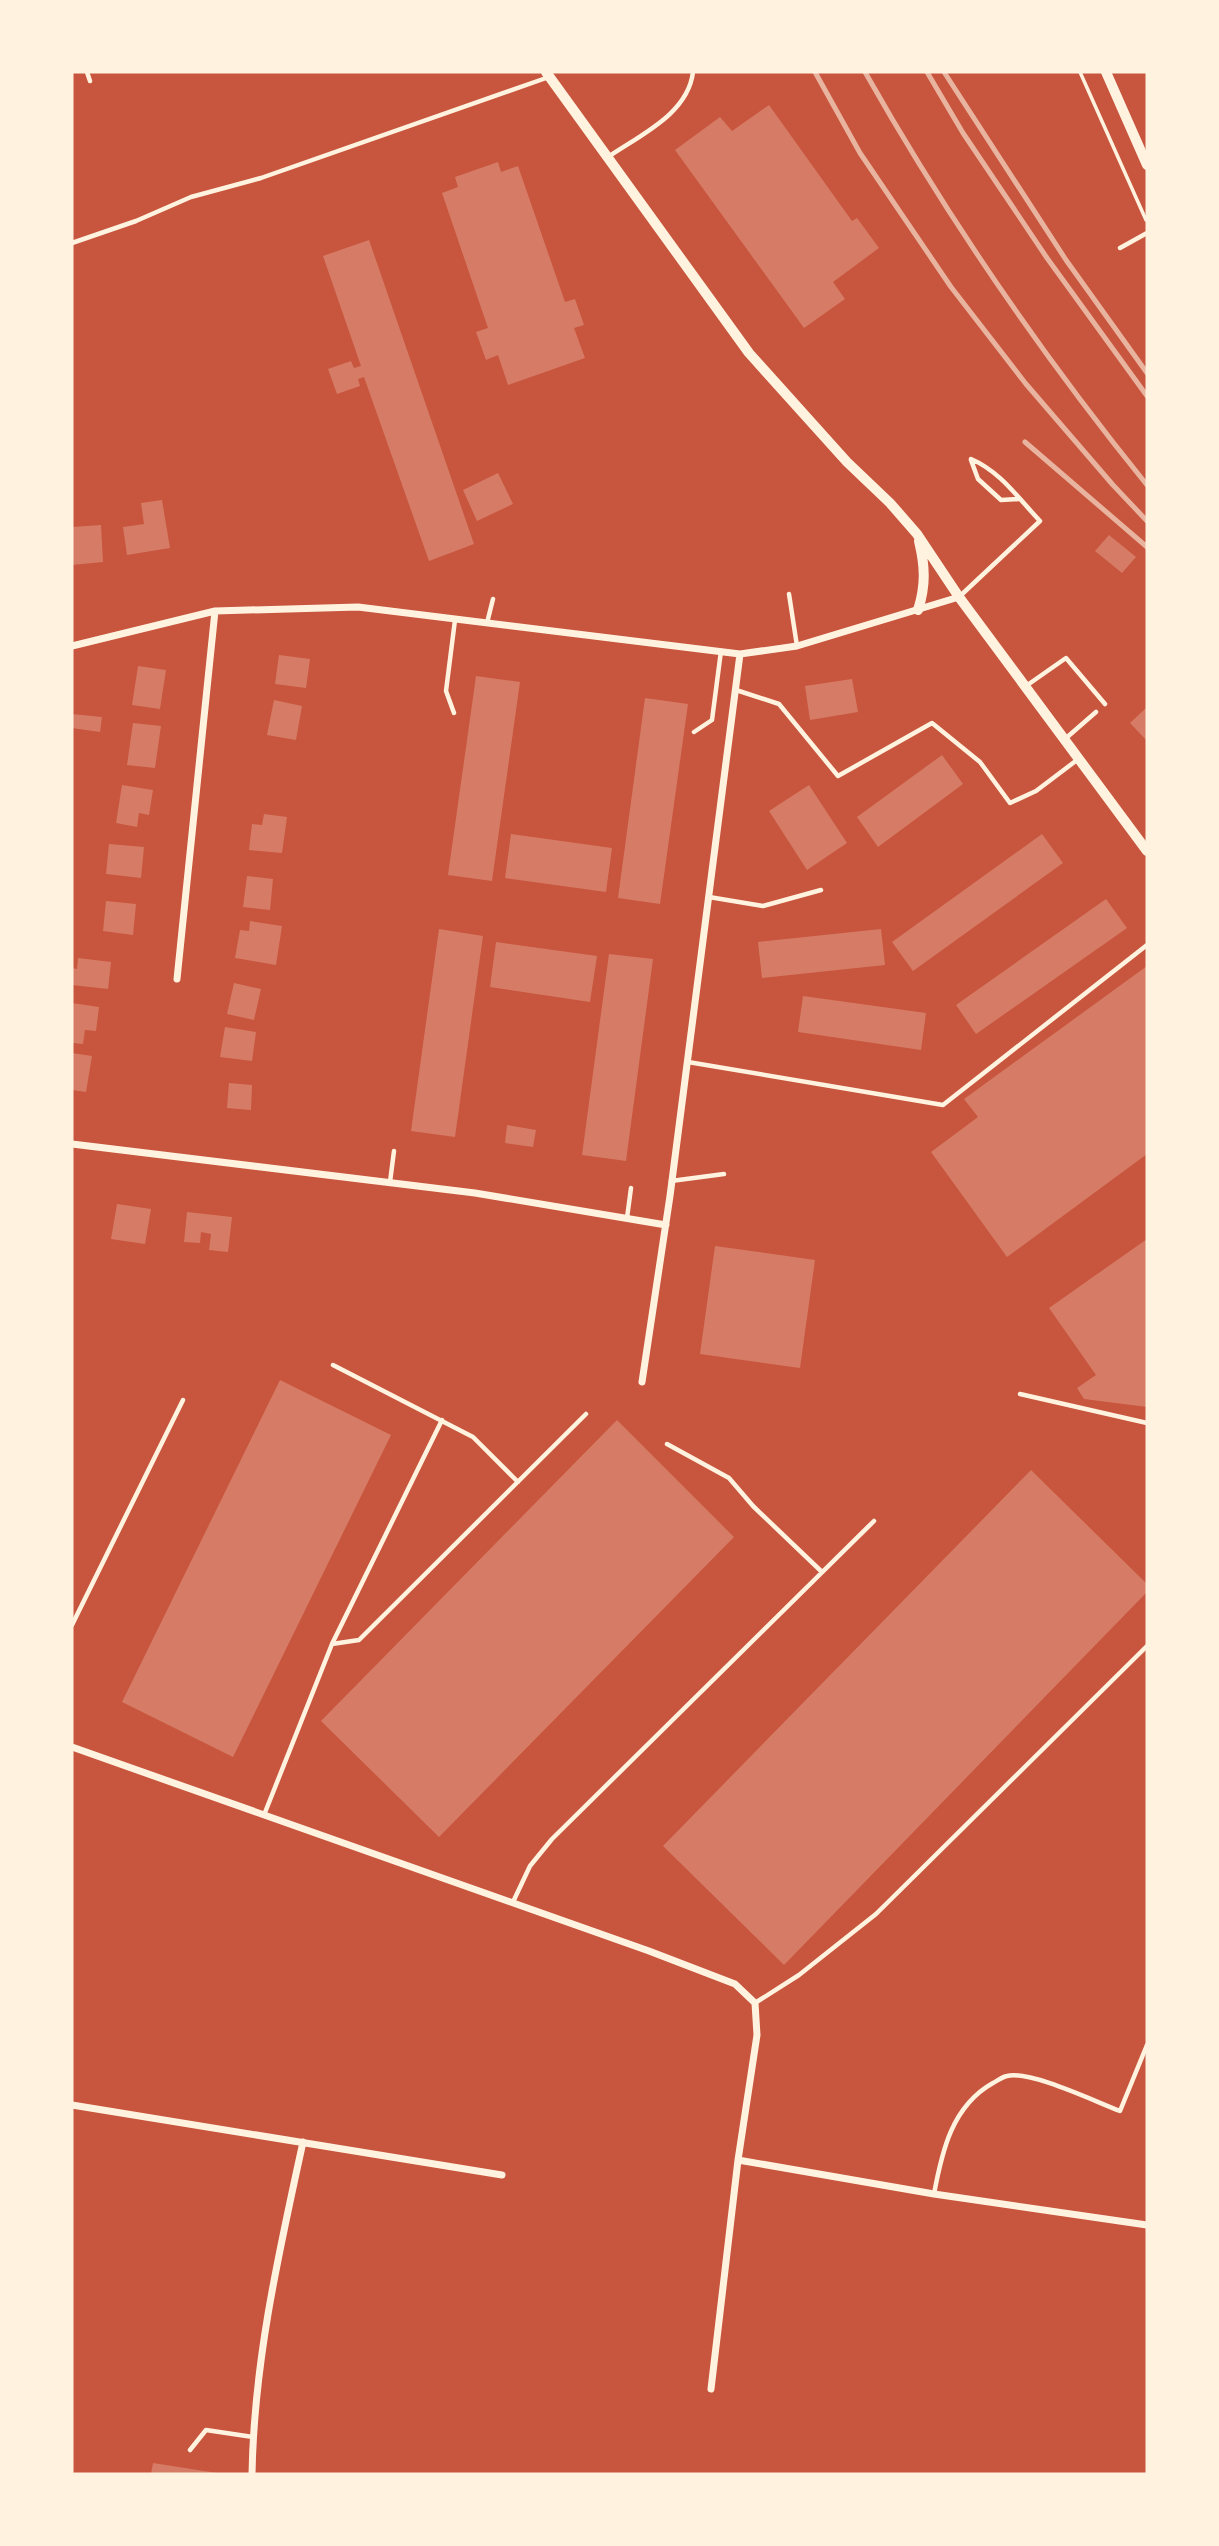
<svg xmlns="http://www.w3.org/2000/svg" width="1219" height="2546" viewBox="0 0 1219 2546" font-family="Cabin,sans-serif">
<rect width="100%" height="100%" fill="#c8553d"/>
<path fill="#d67c66" d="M769,105L852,221L857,218L879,248L833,282L845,299L804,328L675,150L720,117L732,131Z
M498,162L501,172L518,166L565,302L575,299L584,325L574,328L585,358L508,385L498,355L486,360L476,332L488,328L442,193L458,187L455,177Z
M369,240L474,544L429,561L364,377L358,379L360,386L337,394L328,369L351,361L354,368L361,366L323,256Z
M498,473L513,504L477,521L463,490Z
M162,500L170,548L127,555L123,527L144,524L141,503Z
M101,525L103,562L72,565V527Z
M1109,535L1136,557L1122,573L1095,551Z
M279,655L310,659L306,688L275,684Z
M138,666L166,670L160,709L132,705Z
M476,676L520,682L492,881L448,875Z
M852,679L858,712L810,720L805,686Z
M645,698L688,704L660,904L618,898Z
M274,700L302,706L296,740L267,735Z
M1147,707V741L1130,723Z
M72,714L102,717L100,732L72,728Z
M133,723L161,726L155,768L127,765Z
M942,755L963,784L878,847L857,817Z
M122,785L153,790L149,815L139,813L137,827L116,823Z
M809,785L847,843L807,870L769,811Z
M264,814L287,817L282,853L249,850L252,824L262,825Z
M511,834L612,848L606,892L505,878Z
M1042,834L1063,863L913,971L892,942Z
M109,844L144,847L141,878L106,874Z
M247,876L273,879L270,910L243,907Z
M1106,899L1127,928L976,1034L956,1005Z
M106,901L136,904L133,935L103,931Z
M250,921L282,926L276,965L235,958L240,930L249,931Z
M439,929L483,936L455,1137L411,1131Z
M881,929L885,965L762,978L758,942Z
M496,942L597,956L590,1002L490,987Z
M609,954L653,959L626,1161L582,1155Z
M78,958L111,962L108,989L72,985V968L77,969Z
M1147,966V1154L1007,1257L931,1152L978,1117L964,1099Z
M234,983L261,989L254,1020L227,1014Z
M803,996L926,1013L921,1050L798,1032Z
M72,1003L99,1007L96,1031L85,1030L83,1044L72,1043Z
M225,1027L256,1032L252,1061L220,1057Z
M72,1053L92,1056L86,1092L72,1090Z
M229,1083L252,1085L251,1110L227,1108Z
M507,1125L536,1130L533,1147L505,1143Z
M117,1204L151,1209L145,1244L111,1239Z
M187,1212L232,1217L228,1252L209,1250L211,1234L201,1232L200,1243L184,1242Z
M1147,1239V1407L1084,1399L1077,1388L1096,1375L1049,1308Z
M715,1246L815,1260L800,1368L700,1354Z
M280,1380L391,1435L233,1757L122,1702Z
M617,1420L734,1537L439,1837L321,1721Z
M1031,1470L1147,1584V1592L784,1965L663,1846Z
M153,2463L217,2473V2474H151Z"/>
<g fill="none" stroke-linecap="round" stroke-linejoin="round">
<path stroke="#fff3e0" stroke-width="3.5" d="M1080,72L1146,220"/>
<path stroke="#fff3e0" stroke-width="4.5" d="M87,72L90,81
M608,157C640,135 688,114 693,72
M72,243L136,221L191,197L261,178L549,77
M1120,248L1147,233
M971,460L978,479L1001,500L1019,499
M789,594L797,646
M959,597L1040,521C1018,498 1001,472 971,459
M487,623L493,599
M1026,686L1066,658L1105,704
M736,690L779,704L838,776L932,723L980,762L1010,803L1036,791L1077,760
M454,713L446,691L455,620
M694,732L712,720L721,651
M1065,739L1096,712
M709,897L763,906L821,890
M688,1062L943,1105L1147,945
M671,1181L724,1174
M390,1182L394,1151
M627,1218L631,1188
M333,1365L473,1437L518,1482
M1020,1394L1147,1423
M667,1444L729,1478L753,1506L822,1572
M72,1625L183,1400
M332,1644L442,1420
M264,1815L332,1644L359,1640L586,1414
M513,1902L530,1866L552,1839L874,1521
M755,2003L799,1975L876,1914L1147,1646
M934,2194C942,2151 952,2106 993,2083C997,2081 1002,2077 1007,2076C1030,2070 1096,2102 1120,2111L1147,2045
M190,2450L206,2430L253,2437"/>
<path stroke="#fff3e0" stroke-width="7" d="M72,646L215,611L358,607L740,654L797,646L959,597
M177,979L215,611
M72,1144L475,1193L666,1225
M642,1382L670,1196L740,654
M72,1747L649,1951L735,1984L755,2003L757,2035L738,2160L711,2389
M72,2105L502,2175
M738,2160L934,2194L1147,2225
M252,2474C254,2361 279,2252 303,2142"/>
<path stroke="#fff3e0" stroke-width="10" d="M546,72L749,353L847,462L890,503L917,534L959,597L1147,851
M1106,72L1147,165
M918,610C926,585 925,566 919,541"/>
<path stroke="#e9b49f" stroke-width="5" d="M815,72L860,153L951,287L1026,384L1113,485L1147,521
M865,72C947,217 1042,355 1147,485
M927,72L963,133L1047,258L1147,396
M944,72L1066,260L1147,373
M1025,442L1147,547"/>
</g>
<rect width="1219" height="2546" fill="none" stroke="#fff3e0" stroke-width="147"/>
</svg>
